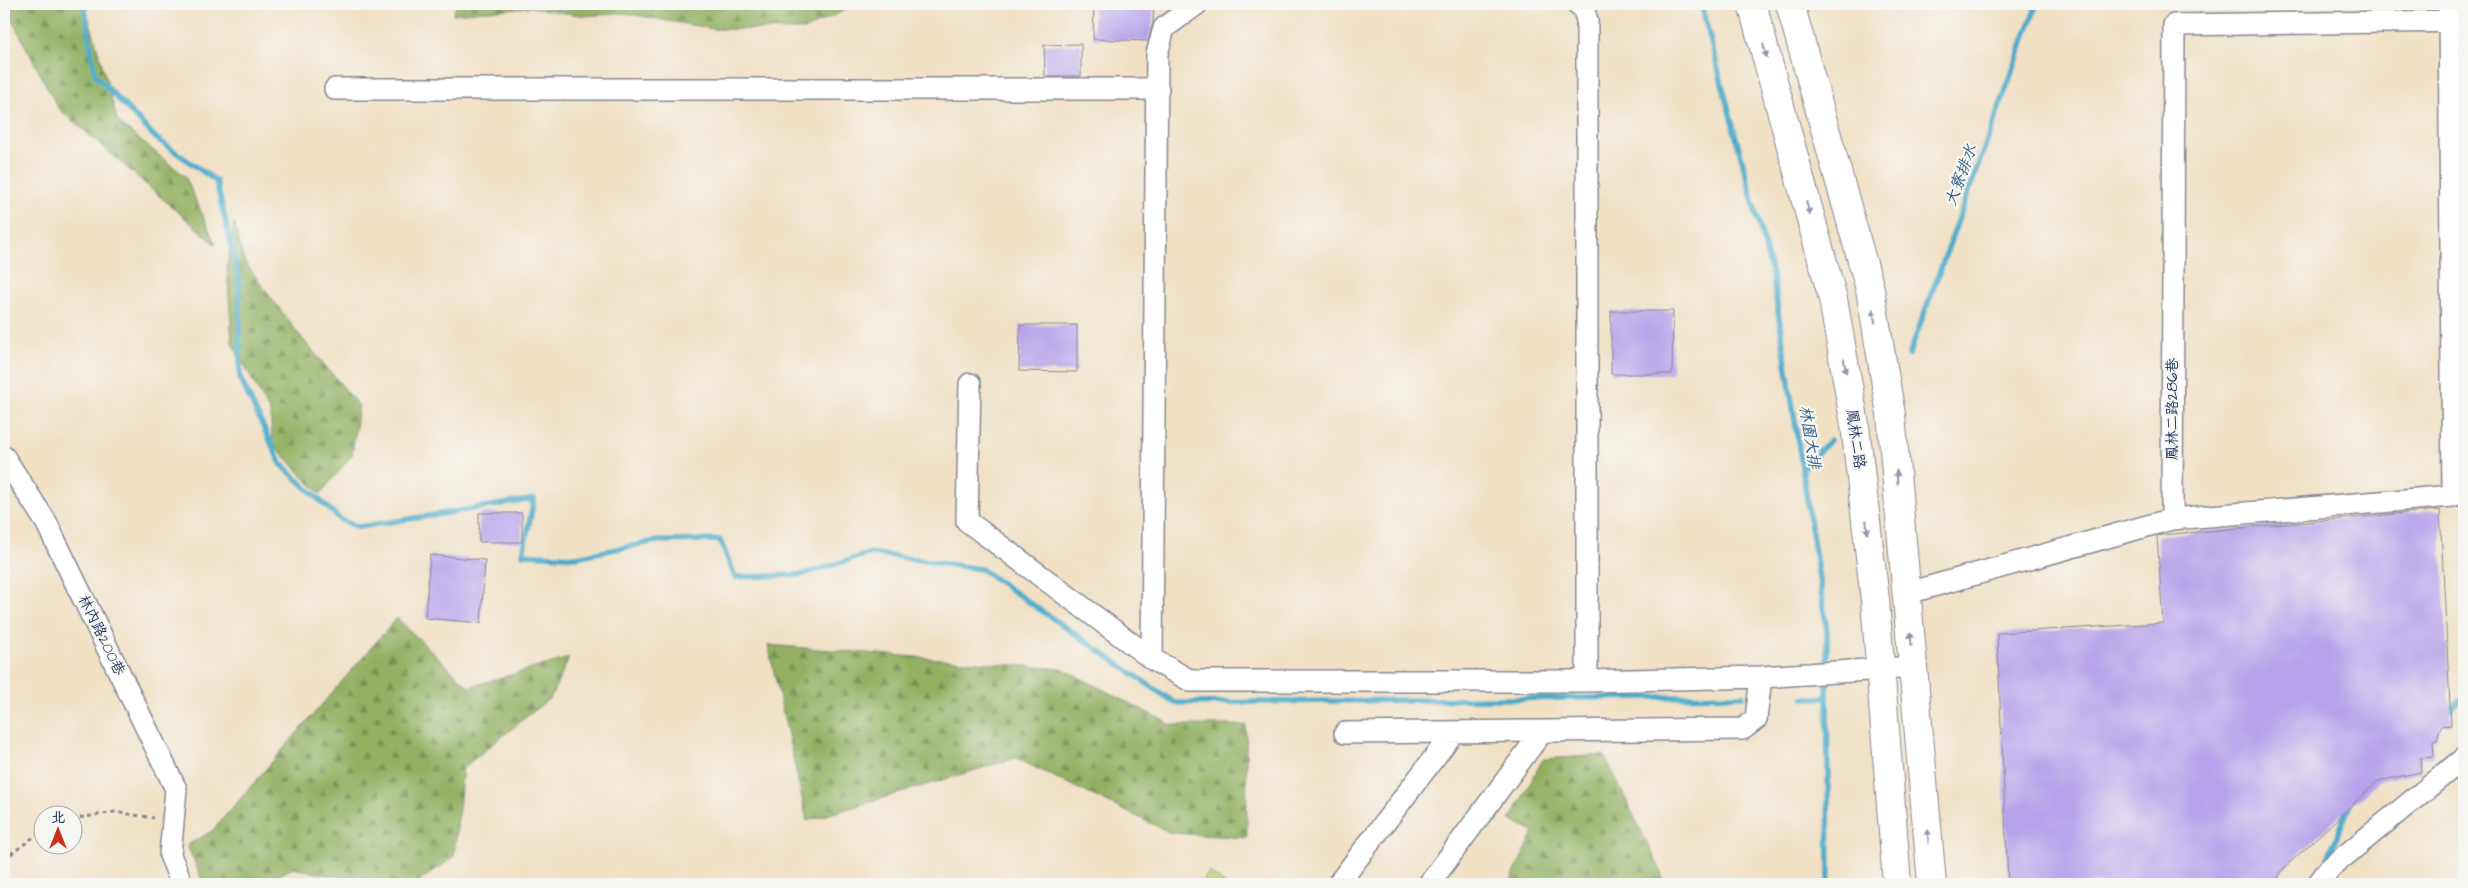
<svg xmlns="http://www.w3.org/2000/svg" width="2468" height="888" viewBox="0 0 2468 888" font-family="'Architects Daughter','LXGW WenKai TC',sans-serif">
<defs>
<pattern id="forest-firs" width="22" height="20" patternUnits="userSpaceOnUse" patternTransform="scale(1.25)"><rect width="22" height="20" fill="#92b062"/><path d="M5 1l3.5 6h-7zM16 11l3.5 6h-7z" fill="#769054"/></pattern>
</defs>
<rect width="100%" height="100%" fill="#f6f6f2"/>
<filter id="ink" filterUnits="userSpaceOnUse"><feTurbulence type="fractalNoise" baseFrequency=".02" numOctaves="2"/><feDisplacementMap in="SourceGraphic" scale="10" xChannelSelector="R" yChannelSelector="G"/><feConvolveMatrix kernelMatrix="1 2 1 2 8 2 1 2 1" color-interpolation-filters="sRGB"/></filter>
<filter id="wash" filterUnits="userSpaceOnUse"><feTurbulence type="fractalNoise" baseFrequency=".0096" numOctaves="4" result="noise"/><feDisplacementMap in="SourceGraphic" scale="20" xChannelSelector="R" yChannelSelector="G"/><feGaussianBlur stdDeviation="1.12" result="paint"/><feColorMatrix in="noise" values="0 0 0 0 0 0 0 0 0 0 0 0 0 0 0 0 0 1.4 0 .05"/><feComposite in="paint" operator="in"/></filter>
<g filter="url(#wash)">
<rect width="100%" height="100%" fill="#f1e0c4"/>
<path fill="url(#forest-firs)" stroke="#567060" d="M12,4H85L118,122L185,176L216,245L58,108L13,22Z
M457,4H858L804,30L713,29L624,13L585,16L530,7L453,14Z
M234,222L244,261L297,332L359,406L352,455L320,494L273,444L270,412L232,343L227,266Z
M397,618L469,687L569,658L551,697L463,768L454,857L415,884H374L293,868L261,884H204L187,845L212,831Z
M768,645L1063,669L1172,725H1246L1247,838L1171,833L1015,758L807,821Z
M1604,755L1661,871L1663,884H1509L1534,832L1510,820L1543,759Z"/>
<path fill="#b9cd70" stroke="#6a7e67" d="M1209,872L1225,884H1200Z"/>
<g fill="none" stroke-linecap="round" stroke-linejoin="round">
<path stroke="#4caccb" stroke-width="5.5" d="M84,4L95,75L156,138L216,181L239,278L240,378L281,464L341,520L359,527L534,499L523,554L576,557L657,541L720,540L735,577L801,575L871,553L981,569L1175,703L1743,696
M1701,4L1773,278L1827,631V668
M1909,355L2037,4
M1802,470L1830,440
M1827,677L1829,884
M1803,698H1827
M2446,714L2464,696
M2328,858L2351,802"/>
</g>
<g id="blocks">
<path fill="#b5a2eb" d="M1094,4H1154L1153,22L1148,41L1093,39Z
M1081,44V76H1045L1044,45Z
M1611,311H1673L1672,374H1611Z
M1020,325H1077V372L1019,371Z
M2440,510L2451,725L2441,726L2437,740L2433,741L2434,757L2420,758L2421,772L2378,781L2283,869L2275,884H2008L1997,633L2163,623L2157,536L2162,535Z
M479,513H522V542H479Z
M430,555L485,560L481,623L425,618Z"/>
</g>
</g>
<g filter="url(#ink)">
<use href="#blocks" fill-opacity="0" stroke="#868891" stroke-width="1"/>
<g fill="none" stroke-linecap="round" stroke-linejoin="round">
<g stroke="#868891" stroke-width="24">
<path id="minor" d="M1578,4L1582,5L1587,20V681
M335,89H1158
M970,384L967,521L1152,659L1191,681H1587L1761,677L1913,667
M4,457L46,522L176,789L170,855L182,884
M2172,519L2453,496L2449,4
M1908,593L2172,519L2174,25L2464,21
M1152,659L1157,54L1164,28L1197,4
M1345,733L1743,729L1756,719L1761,677
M1338,884L1453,733
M1429,884L1541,733
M2318,884L2330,868L2464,758"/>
</g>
<g stroke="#868891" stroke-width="30">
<path id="major" d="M1752,4L1833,299L1855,425L1875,600L1897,884
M1790,4L1870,289L1891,415L1932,884"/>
</g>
<path stroke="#868891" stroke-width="3" stroke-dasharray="4 4" stroke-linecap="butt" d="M72,819L115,812L154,818
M4,859L42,831"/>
<use href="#minor" stroke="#fff" stroke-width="21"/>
<use href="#major" stroke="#fff" stroke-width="28"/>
</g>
<defs><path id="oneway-solid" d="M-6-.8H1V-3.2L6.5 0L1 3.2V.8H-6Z" transform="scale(1.25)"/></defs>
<g fill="#8d97ae">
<use href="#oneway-solid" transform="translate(1765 51) rotate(75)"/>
<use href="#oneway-solid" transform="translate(1808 208) rotate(75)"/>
<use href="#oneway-solid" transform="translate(1874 316) rotate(-100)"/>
<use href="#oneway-solid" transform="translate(1845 366) rotate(80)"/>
<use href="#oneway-solid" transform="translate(1897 477) rotate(-95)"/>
<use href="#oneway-solid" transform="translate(1867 527) rotate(84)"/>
<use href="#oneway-solid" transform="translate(1911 639) rotate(-94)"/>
<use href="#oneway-solid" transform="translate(1928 836) rotate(-95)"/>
</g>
</g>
<g text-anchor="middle" stroke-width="4.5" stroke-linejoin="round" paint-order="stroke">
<g font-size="15" fill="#1b2f5e" stroke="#f6f6f2">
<text transform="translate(2172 409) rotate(-90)" y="5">鳳林二路286巷</text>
<text transform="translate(1856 439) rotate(82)" y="5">鳳林二路</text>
<text transform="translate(102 635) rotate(64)" y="5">林內路200巷</text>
</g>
<g font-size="16" font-style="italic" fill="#2c5b84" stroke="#f6f6f2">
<text transform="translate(1960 175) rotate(-70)" y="6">大寮排水</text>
<text transform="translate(1811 437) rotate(81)" y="6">林園大排</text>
</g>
</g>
<rect width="2468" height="888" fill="none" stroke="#f6f6f2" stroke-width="20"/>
<g transform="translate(58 830)"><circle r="24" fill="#f6f6f2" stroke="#9ea6b7"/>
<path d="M0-4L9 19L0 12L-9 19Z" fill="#c8321e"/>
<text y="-8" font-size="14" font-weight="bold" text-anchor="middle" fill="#1b2f5e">北</text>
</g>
</svg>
